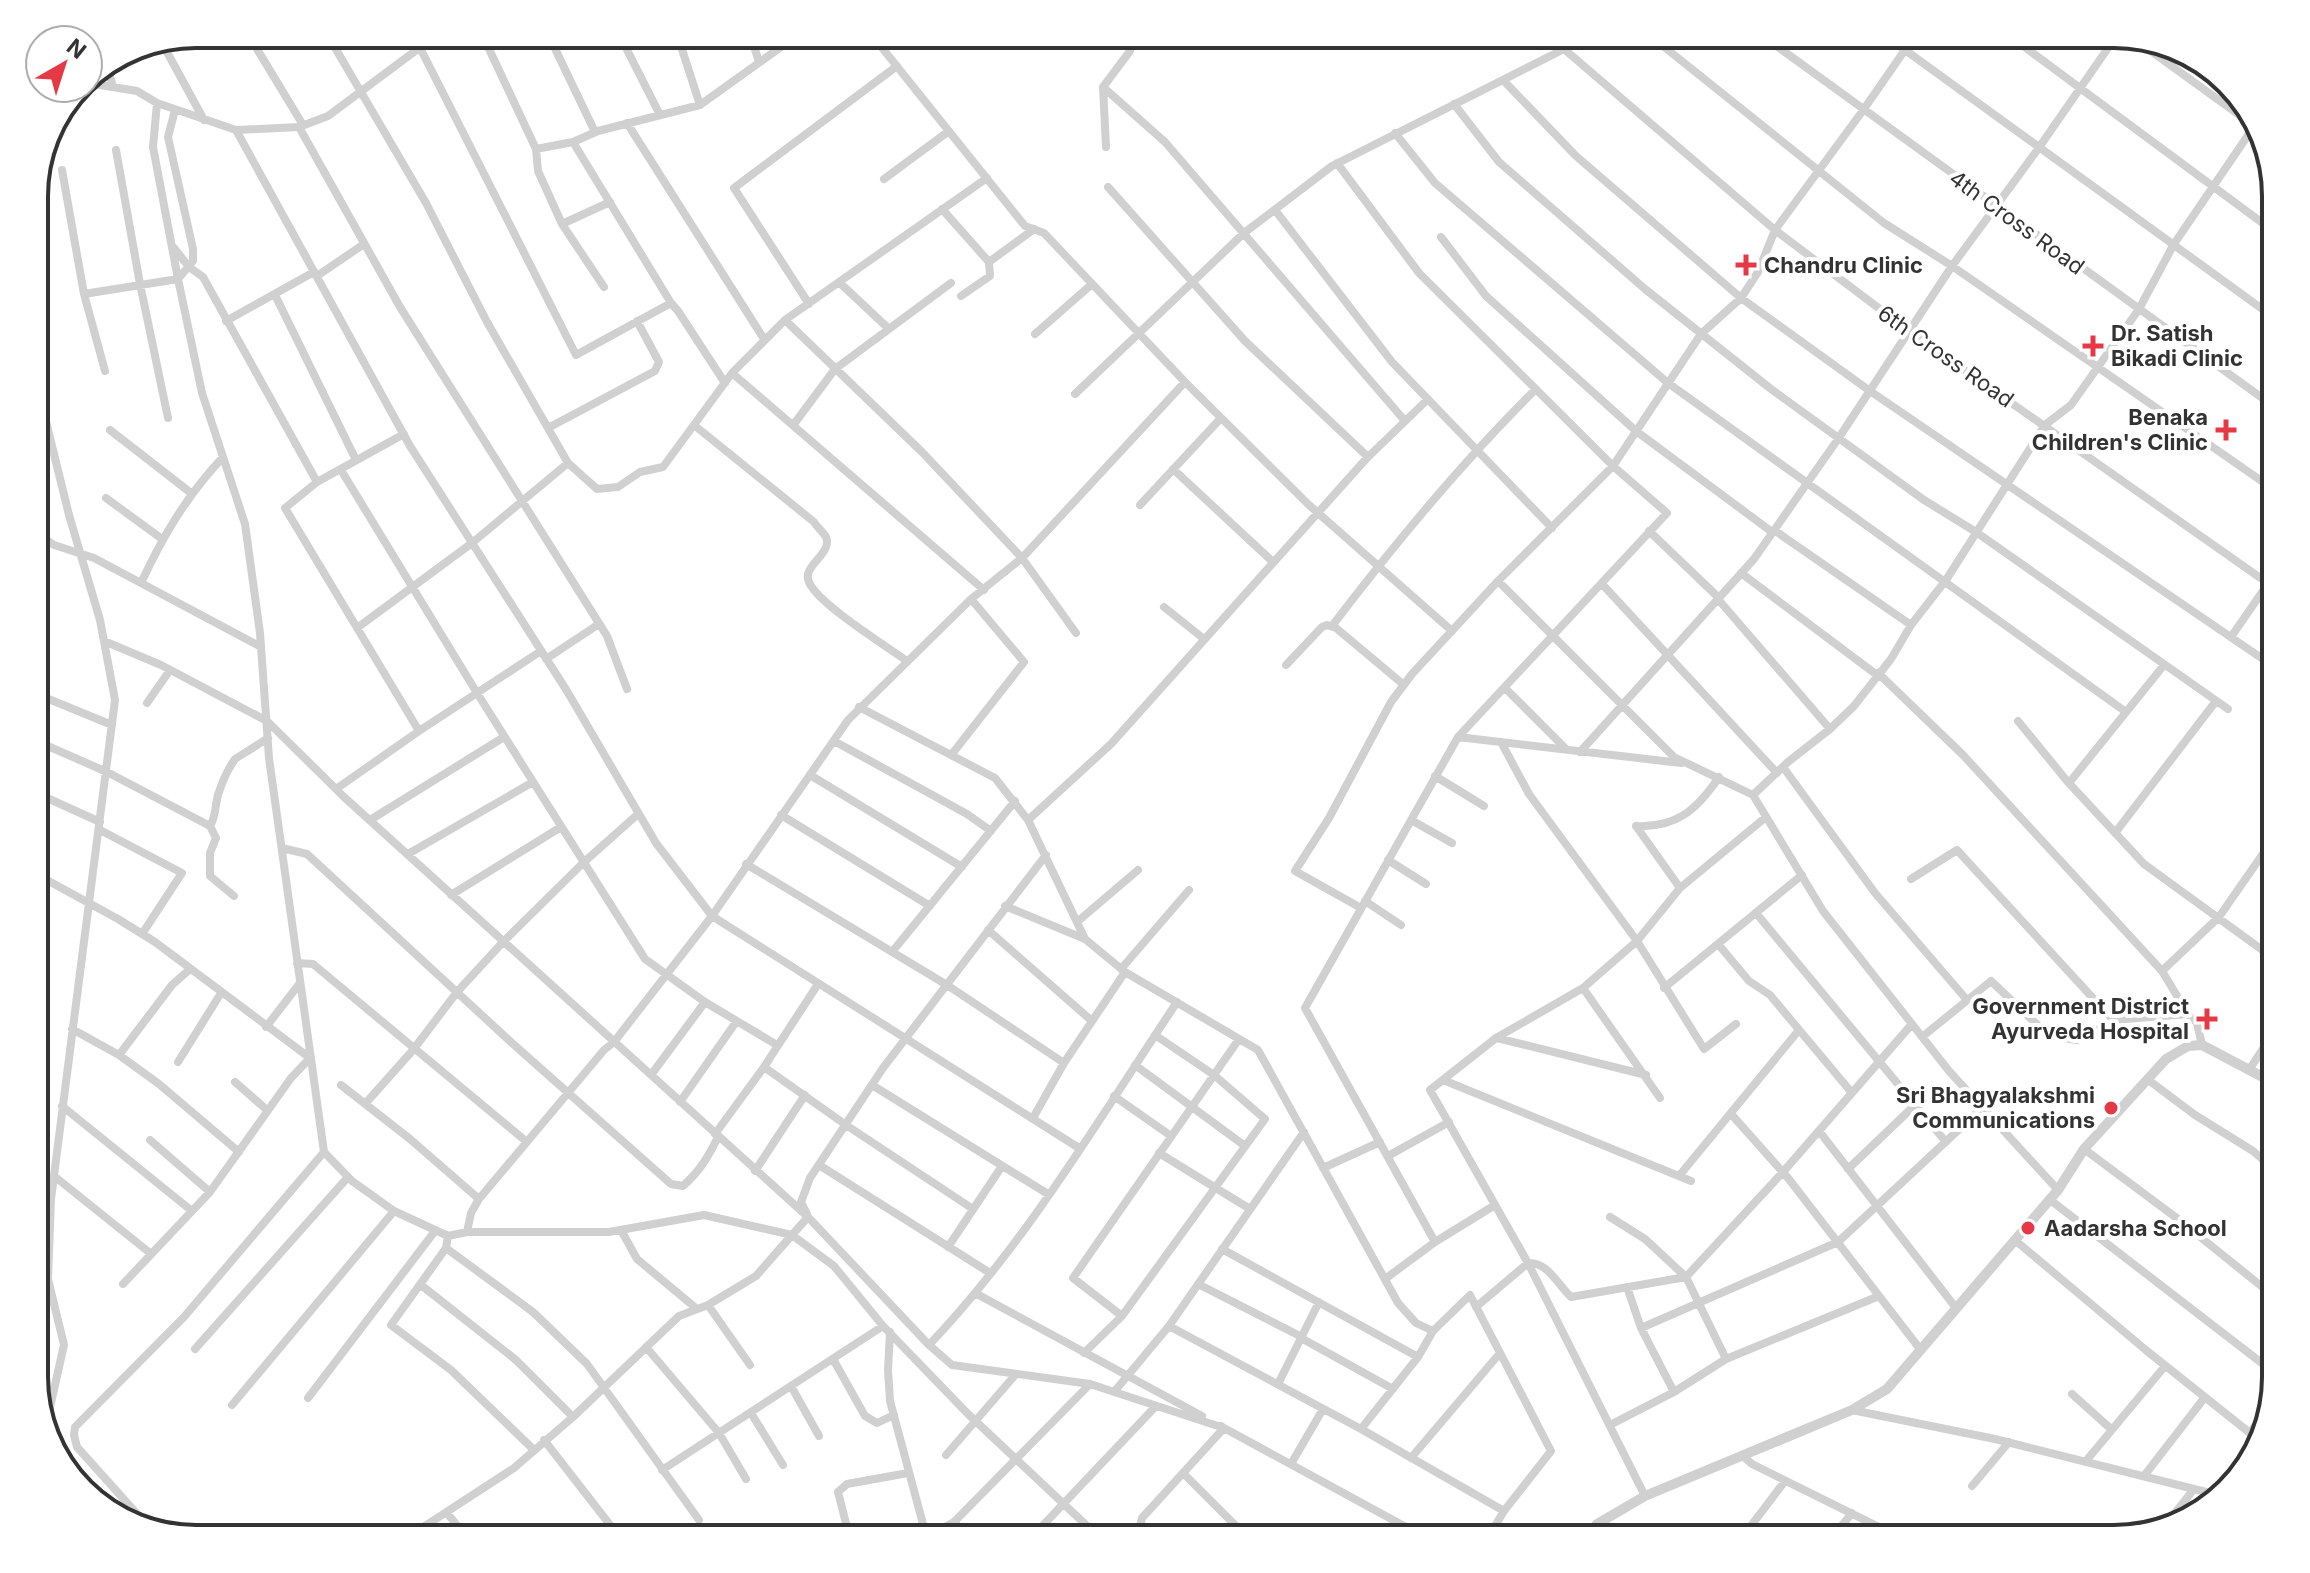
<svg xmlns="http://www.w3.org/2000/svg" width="2310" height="1573" viewBox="0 0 2310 1573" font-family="Inter,sans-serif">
<rect width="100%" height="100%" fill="#fff"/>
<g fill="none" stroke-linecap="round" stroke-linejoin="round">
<path stroke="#d0d0d0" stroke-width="8" d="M248,34L303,125
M327,34L426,203L487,322L568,463L597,489L618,487L640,472L663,467L732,373L785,320L987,178
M413,34L576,355L671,303
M482,34L536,149L538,171L562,224L604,287
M548,34L595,132
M619,34L660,115
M677,34L700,105
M750,34L759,62
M871,34L1025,226L1044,233L1185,382L1309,505L1452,631
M1648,34L1884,223L1952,266L2276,491
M1760,34L2276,408
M1883,34L2276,319
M2007,34L2276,233
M161,41L204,120
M2137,41L2260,130
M1564,49L1775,230L1909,331L2276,589
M106,65L113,86
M1503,80L1576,156L1741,298L1870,391L2276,668
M88,83L137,91L157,103L236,130L299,127L328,116L438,34
M1103,87L1165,142L1405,421
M157,103L153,147L178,279L202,393L245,524L260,633L269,758L324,1152L352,1181L394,1211L448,1236L467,1232H609L704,1215L792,1235L808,1217
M1454,104L1499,162L1645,289L1771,389L1924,500L1976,532L2228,709
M627,123L764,339
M299,127L400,307L607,636L627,689
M236,130L410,446L567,691L656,843L712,916L1079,1148
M1395,133L1435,183L1668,383L2126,712
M573,142L671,303L678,311L725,383
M1106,147L1103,87L1130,51L1132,34
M536,149L573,142L598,131L700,105L799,34
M116,150L140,284L168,418
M40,161L36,286L38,389L69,515L100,620L115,700L51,1199L48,1279L64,1345L46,1425
M1337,163L1419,273L1613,466L1667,513L1458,737L1305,1008L1435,1242
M62,170L84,294L105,371
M884,179L949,131
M1108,187L1245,341L1368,457
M942,209L989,262L990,276L961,296
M1275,210L1392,362L1552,528
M562,224L610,202
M1441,237L1486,296L1636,431L1772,532
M174,248L189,267L203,277L317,482
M989,262L1034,229
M317,276L364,244
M840,283L889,329
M84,294L178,279L193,261V249L168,137L175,110
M275,295L356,460
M809,304L734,188L897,66
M785,320L922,452L1022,558L1076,633
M226,321L314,272
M1035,334L1092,284
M732,373L984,590
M1075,394L1244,233L1332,166L1564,49L1585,34
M794,424L835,369L951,283
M694,425L814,522C817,527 823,532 826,537C833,554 801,566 809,582C817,603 886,646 907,661
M548,428L655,371L659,362L637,321
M110,430L191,493
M404,434L317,482L285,508L419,731
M1173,469L1273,562
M341,470L477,693L645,959L705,1002L777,1045
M106,498L162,539
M1140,505L1221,418
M1774,530L1911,625
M34,531L54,545L94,558L261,647
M1649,531L1718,597
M1741,573L1877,675
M1498,581L1674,757L1753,795
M141,583C164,534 186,497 223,457
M1602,584L1777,773
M1717,598L1830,729
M1164,607L1204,639
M1332,626C1396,542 1461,463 1536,389
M357,628L472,543L568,463
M2231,637L2276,572
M104,641L161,665L267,721L344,797L808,1217L929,1345L952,1365L1090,1384L1224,1428L1428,1539
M546,659L599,624
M1286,665L1322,627L1327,625L1336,628L1404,685
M1878,673L1963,755L2162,971L2188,1014
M1505,688L1566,749
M34,693L112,725
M147,703L170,670
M859,707L995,778L1028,820L1085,939
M2018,721L2067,781L2144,864L2276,960
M1458,737L1681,763
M34,740L107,772L210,826
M834,741L967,814L991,831
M1501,742L1529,794L1637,941L1704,1049L1736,1024
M1580,752L1754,559L1838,439L1952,266L2038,149L2117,35
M952,754L1024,662L971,599
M1783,767L1875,893L1967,1000
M810,775L962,867
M1435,776L1484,806
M2069,783L2164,665
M336,789L419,731L541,651
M34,792L100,822
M781,815L930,906
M370,820L504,737
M1028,820L1111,744L1366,459L1428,399
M1411,820L1452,843
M1636,826C1676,828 1697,810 1719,777
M1636,826L1680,888
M100,830L182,873L142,934
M2115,833L2216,701
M282,848L307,854L512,1043L671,1184L683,1186C700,1171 708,1157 718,1137
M408,854L533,782
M1388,860L1426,884
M746,864L947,985L1064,1063
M34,873L118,919L155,942L310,1058L291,1078L210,1192L123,1284
M1911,879L1957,850L2113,1020
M451,895L561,827
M234,896L210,876V853L216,838L210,826C216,817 215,805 218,795C222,782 228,769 235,759L268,738
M1365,901L1401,925
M1005,906L1085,939L1125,972L1258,1050L1398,1303L1416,1323L1433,1331
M1361,908L1295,871L1329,818L1391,702L1412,674L1498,581L1613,466L1701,334L1741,298L1758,272L1775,230L1864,109L1916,34
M1756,913L1946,1142
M1077,922L1138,870
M988,930L1092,1021
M1718,944L1749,981L1770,995L1852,1093
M892,952L1015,801
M297,963L313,964L527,1142
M1121,969L1189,890
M2162,971L2219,917L2276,835
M1583,988L1660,1098
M1664,988L1802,875
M266,1027L300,983
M72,1029L119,1055L159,1084L239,1152
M1922,1037L1991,981L2046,1033L2069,1039L2077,1040L2090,1035L2113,1020L2188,1014L2197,1023L2202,1045
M1497,1038L1646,1075
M119,1055L172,985L189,970
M178,1062L221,993
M1135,1065L1245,1146
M764,1067L846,1125L973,1209
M2249,1070L2276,1029
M651,1075L705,1002
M2147,1079L2195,1115L2253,1151L2276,1171
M1443,1080L1691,1181
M235,1082L267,1110
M341,1085L410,1139L479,1199
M872,1085L1048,1194
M1114,1096L1171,1136
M680,1102L736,1022
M365,1104L413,1050L457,992L503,942L583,863L638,814
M62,1106L192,1211
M1732,1115L1788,1178L1920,1349
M1033,1118L1064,1063L1125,972
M1819,1131L1956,1308
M715,1134L764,1067L818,984
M150,1140L210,1192
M2084,1149L2178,1219L2276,1298
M1159,1153L1250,1209
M1388,1156L1449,1122
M819,1165L990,1273
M1323,1168L1380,1142
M1848,1169L1915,1105
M755,1171L805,1095
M54,1176L150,1253
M1679,1176L1799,1030
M2058,1190L1949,1071L1823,911L1753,795L1788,762L1830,729L1854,706L1891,659L1911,625L1946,580L2045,425L2071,405L2139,309L2174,244L2257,122
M2049,1199L2276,1374
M807,1214L801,1202L810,1178L883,1068L1046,855
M1610,1217L1645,1239L1686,1277L1726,1359
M621,1230L637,1259L697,1309
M467,1232L471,1213L479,1199L604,1050L614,1042L712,916L848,720L971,599L1022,558L1185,382
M448,1236L446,1248L533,1312L587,1364L699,1520
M2016,1241L2147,1351L2250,1433L2265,1412
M948,1247L1002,1166
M446,1248L391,1325L451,1370L533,1449
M1222,1249L1418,1357
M1385,1279L1435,1242L1495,1205
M1198,1284L1302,1337
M421,1285L516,1360L573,1417
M1627,1287L1641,1328L1674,1392
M975,1293L1202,1416
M708,1305L750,1365
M1476,1307L1528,1263C1548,1262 1557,1284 1571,1297L1686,1277L1783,1172L1912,1024
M1122,1316L1073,1278L1239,1039
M1169,1326L1361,1429L1504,1511
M1641,1328L1838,1242L1982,1108
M890,1332L888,1370L890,1401L927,1539
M1301,1338L1393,1389
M929,1345C1026,1243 1099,1119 1177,1002
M646,1347L719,1433L746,1479
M195,1349L348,1177
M1084,1353L1122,1316L1265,1119L1214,1075L1155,1035
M833,1359L865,1416L877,1423L894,1415
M1278,1384L1319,1302
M791,1386L819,1436
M1114,1392L1169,1326L1304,1132
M2072,1394L2111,1429
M308,1398L435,1231
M232,1405L394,1211
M1852,1410L1995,1439L2218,1495
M751,1413L783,1465
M1610,1425L1674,1392L1726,1359L1879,1296
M1361,1429L1418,1357L1433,1331L1470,1295L1551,1451L1504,1511L1487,1539
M544,1440L621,1539
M946,1455L1016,1374
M1744,1457L1752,1464L1903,1539
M1411,1458L1500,1353
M2086,1461L2165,1366
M1291,1464L1323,1409
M662,1470L883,1326
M1183,1473L1249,1539
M2144,1476L2205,1397
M1972,1486L2009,1442
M1645,1496L1528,1263L1430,1090L1496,1038L1583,988L1637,941L1680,888L1766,817
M447,1513L468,1539
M954,1522L971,1539
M146,1524L77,1447L74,1435L75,1427L184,1317L324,1152
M2163,1528L2194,1489
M927,1537L954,1522L1090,1384
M405,1539L514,1468L573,1417L679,1316L708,1305L756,1276L792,1235L834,1266L883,1326L968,1414L1101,1539
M850,1539L838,1492L847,1484L908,1473
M1030,1539L1156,1406
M1137,1539L1142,1518L1224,1428L1221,1426
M1741,1539L1785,1481
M1831,1539L1852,1513"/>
<path stroke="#d0d0d0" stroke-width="10" d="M1587,1539L1597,1524L1645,1496L1852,1410L1887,1389L2058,1190L2084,1149L2166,1059L2188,1046L2202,1045L2276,1084"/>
</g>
<g fill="#e63946" stroke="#fff" stroke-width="3">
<path d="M1742 253h8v8h8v8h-8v8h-8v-8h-8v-8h8z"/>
<path d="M2089 334h8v8h8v8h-8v8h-8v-8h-8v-8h8z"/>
<path d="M2222 418h8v8h8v8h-8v8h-8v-8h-8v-8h8z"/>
<path d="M2203 1007h8v8h8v8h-8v8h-8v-8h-8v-8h8z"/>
<circle cx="2111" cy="1108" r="8"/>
<circle cx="2028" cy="1228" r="8"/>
</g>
<g text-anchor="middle" stroke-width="8" stroke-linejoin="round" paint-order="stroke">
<g font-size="22" fill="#333" stroke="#fff">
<text transform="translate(2017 222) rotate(36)" y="8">4th Cross Road</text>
<text transform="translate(1946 356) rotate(35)" y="8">6th Cross Road</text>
</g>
<g font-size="22" font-weight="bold" fill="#333" stroke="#fff" text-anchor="start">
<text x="1764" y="273">Chandru Clinic</text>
<text x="2111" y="341">Dr. Satish<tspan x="2111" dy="25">Bikadi Clinic</tspan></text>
<text x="2208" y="425" text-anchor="end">Benaka<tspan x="2208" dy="25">Children's Clinic</tspan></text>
<text x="2189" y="1014" text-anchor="end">Government District<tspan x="2189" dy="25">Ayurveda Hospital</tspan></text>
<text x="2095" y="1103" text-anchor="end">Sri Bhagyalakshmi<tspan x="2095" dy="25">Communications</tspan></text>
<text x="2044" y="1236">Aadarsha School</text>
</g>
</g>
<path d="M0 0H2310V1573H0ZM196 48H2114A148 148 0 0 1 2262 196V1377A148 148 0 0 1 2114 1525H196A148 148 0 0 1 48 1377V196A148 148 0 0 1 196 48Z" fill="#fff" fill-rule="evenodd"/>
<path fill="none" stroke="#333" stroke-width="4" d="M196 48H2114A148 148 0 0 1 2262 196V1377A148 148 0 0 1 2114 1525H196A148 148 0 0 1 48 1377V196A148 148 0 0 1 196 48Z"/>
<g transform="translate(64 64) rotate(39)"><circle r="38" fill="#ffffff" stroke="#adadad" stroke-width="2"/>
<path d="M0-6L14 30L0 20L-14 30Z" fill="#e63946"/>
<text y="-12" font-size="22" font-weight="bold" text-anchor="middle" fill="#333333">N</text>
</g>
</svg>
